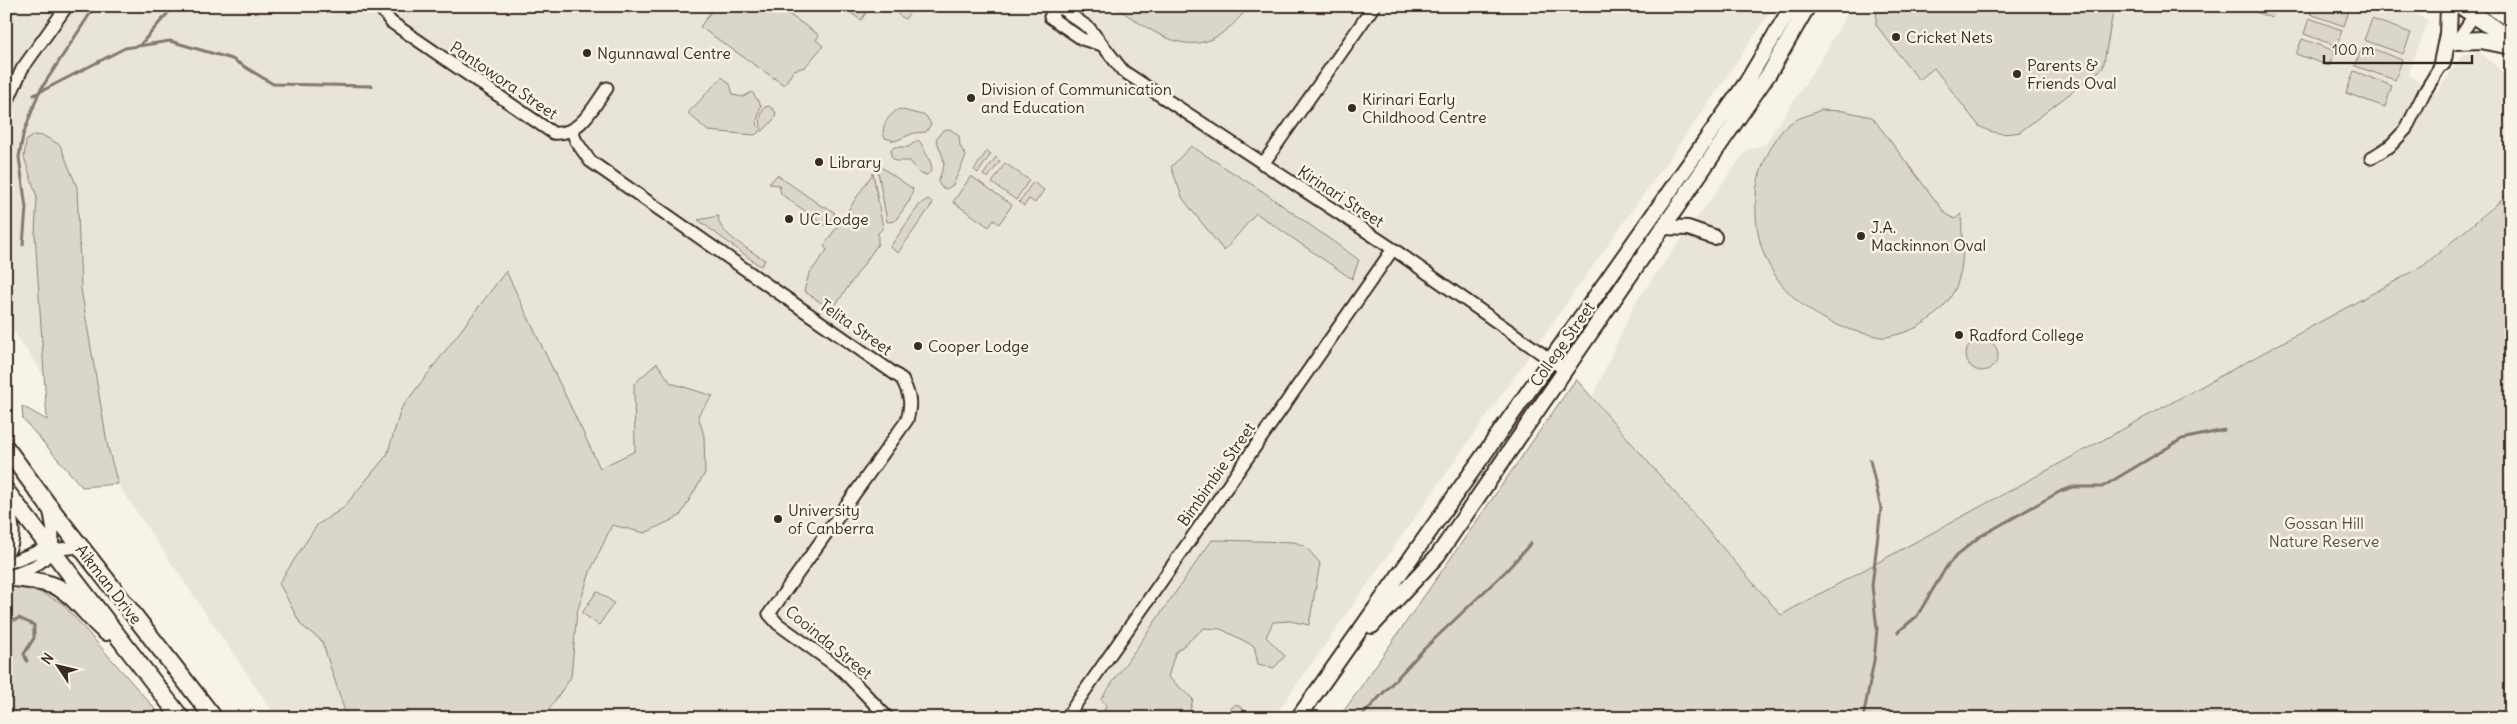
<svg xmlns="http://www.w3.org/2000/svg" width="2517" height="724" viewBox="0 0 2517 724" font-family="Delius,sans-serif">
<rect width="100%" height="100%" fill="#f7f3e8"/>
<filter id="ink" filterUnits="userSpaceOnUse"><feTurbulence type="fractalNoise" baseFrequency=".02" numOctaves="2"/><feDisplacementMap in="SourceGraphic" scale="10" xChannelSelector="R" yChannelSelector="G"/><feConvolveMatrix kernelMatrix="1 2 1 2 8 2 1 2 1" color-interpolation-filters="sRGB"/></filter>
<g filter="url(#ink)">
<path fill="#e9e4d9" d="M6,6H1774L1726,78L1273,718H277L6,320Z
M1851,6H2401L2428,21L2408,75L2437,92L2463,54L2480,52L2511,80V190L2424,266L1782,615L1662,494L1593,396L1635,303L1746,151L1765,144L1822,58Z"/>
<path fill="#dbd6cb" stroke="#8b8074" d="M715,6H777L819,35L816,40L823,46L805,67L794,70L784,85L700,27Z
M846,6H871L861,20L845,9Z
M886,6H915L905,19Z
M1114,6H1249C1202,68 1167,42 1114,6Z
M1877,6H2109L2113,12L2103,68L2020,132C2004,135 1993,134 1979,126L1934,68L1919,80L1876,25Z
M2239,6H2277L2272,18Z
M2313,6H2338L2349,10L2344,26L2310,14Z
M2309,18L2342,30L2337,46L2304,34Z
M2372,19L2411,33L2403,54L2364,40Z
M2302,39L2335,51L2329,66L2296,54Z
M2363,45L2402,60L2395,80L2355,66Z
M2354,71L2392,86L2385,107L2346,93Z
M722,77L730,84L733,95L743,97L752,92L761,105L757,121L759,132L755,135L708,131L688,113Z
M769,106L776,112L775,118L762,132C760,123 759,115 765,107Z
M899,109L926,116L931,124L926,132L914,133L895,141L885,138C879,128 889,114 899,109Z
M1820,110L1844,111L1872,117L1945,213L1955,219L1961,214C1962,236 1965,257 1959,278C1955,294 1944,308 1931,318C1919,328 1903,334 1886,337C1881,338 1874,335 1868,334C1827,327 1785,300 1767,261C1757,240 1755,218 1756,195C1756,176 1773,136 1789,124C1797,118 1810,115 1820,110Z
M950,129L959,136L960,146L966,156L953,185L946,189L941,187L938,182L944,165L943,157L936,139L943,130Z
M33,135L44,136L60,145L77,187L81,289L108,448L118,484L82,487L23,419L22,406L47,420L35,233L37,197L24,157L26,141Z
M918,140L921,143C924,152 934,163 931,171L927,175L920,174L910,161H895L891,156V150L894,147H908Z
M1191,146L1262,191L1359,260L1352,279L1256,213L1224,251L1183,199L1171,167Z
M987,151L991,154L978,173L974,170Z
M996,157L1000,161L988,178L983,175Z
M1005,163L1029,180L1016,200L992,183Z
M881,167L913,189L910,200L895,221L887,222L878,171Z
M873,173L883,228L878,233V244L832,310L804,291L809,274L827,250L824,246Z
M777,175L823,207L825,206L835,213L826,226L781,194L779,185L769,184Z
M971,176L1012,205L999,224L994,220L989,227L953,202Z
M1033,182L1044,190L1035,203L1029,199L1024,206L1019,202Z
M2511,192V718H1339L1576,379L1781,615L2423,266Z
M928,199L933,203L898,253L890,247L920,204Z
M719,216C714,231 753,252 765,260L763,264L760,266L698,220Z
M506,271L600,468L635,451L634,384L657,363L671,383L713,396L698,415L704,436L705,473L680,516L645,533L612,525L590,572L577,612L571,677L543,718H347L322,641L301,625L279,583L317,525L343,508L387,455L401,409Z
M1966 355a16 16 0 1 1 32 0a16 16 0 1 1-32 0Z
M1212,540L1294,542L1305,546L1320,563L1309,625L1290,621L1273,622L1266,637L1285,656L1274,668L1258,664L1254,646L1221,629L1204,628L1175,653L1168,677L1193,699L1188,718H1102L1106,705L1101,699Z
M12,585L29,587L62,603L163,718H6V587Z
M597,591L614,603L599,625L582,613Z
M1236,704L1248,713L1243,718H1220Z"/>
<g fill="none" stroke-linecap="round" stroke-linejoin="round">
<path stroke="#84786c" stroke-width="3" d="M140,45L174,6
M34,95L125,48L170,41L232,59L273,84L372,86
M23,245L26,208L19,157L23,135L39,92L95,6
M2511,584L2507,596L2511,633
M6,624L19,618L34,625V638L24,654L27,661
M1898,632L1917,616L1947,566L1957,555L1979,537L2061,491L2073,487H2102L2182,439L2224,430
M1360,718L1424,649L1507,570L1531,543
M1863,718L1874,661L1877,629L1872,586L1881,508L1870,460"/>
<g stroke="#3b2a1e" stroke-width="15">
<path id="minor" d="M379,6L391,22L553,133C580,136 593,107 607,88
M1058,6L1089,28L1123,71L1393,249L1565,370
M1058,6L1050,17L1082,39L1102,45
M2455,44L2474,15
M6,105L22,69L67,6
M572,131L576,141L590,161L902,379C910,395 912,403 907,420L769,614L778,624L843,671L888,718
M2371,158L2390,146L2406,129L2424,93L2446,57
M1263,164L1374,6
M6,564L39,551L80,547
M10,576C51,562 59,552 49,509
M1066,718L1393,249"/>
</g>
<g stroke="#3b2a1e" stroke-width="18">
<path id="tertiary" d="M1663,227L1688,228L1714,237
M1372,626L1438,555L1770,72L1808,6
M1298,718L1746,83L1792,6"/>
</g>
<g stroke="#3b2a1e" stroke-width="20">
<path id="secondary" d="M2461,6L2511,40
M2491,6L2511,19
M2457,41L2481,40L2511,46
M2442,63L2448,34L2449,6
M6,448L48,505L214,718
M6,491L181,718
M6,508C10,521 14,538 6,550
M8,577C25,580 50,581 64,591C80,602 90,620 106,632"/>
</g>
<use href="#minor" stroke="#f7f3e8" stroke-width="11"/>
<use href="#tertiary" stroke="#f7f3e8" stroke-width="14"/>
<use href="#secondary" stroke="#f7f3e8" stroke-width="16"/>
</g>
</g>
<g fill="#3b2a1e" stroke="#f7f3e8" stroke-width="2">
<circle cx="1896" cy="37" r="5"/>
<circle cx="587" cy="53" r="5"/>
<circle cx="2017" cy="74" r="5"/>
<circle cx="971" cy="98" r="5"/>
<circle cx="1352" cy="108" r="5"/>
<circle cx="819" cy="162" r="5"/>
<circle cx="789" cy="219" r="5"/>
<circle cx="1861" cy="236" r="5"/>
<circle cx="1959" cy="335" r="5"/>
<circle cx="918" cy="346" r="5"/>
<circle cx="778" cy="519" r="5"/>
</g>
<g text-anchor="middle" stroke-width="5" stroke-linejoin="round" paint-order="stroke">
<g font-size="16" fill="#3b2a1e" stroke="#f7f3e8" text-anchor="start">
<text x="1906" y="43">Cricket Nets</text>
<text x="597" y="59">Ngunnawal Centre</text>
<text x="2027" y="71">Parents &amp;<tspan x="2027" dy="18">Friends Oval</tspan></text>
<text x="981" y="95">Division of Communication<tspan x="981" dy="18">and Education</tspan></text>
<text x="1362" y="105">Kirinari Early<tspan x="1362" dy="18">Childhood Centre</tspan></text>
<text x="829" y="168">Library</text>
<text x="799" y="225">UC Lodge</text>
<text x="1871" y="233">J.A.<tspan x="1871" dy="18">Mackinnon Oval</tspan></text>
<text x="1969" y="341">Radford College</text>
<text x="928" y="352">Cooper Lodge</text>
<text x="788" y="516">University<tspan x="788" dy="18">of Canberra</tspan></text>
</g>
<g font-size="16" fill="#3b2a1e" stroke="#f7f3e8">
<text transform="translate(504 80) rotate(34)" y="6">Pantowora Street</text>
<text transform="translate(1341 196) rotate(33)" y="6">Kirinari Street</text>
<text transform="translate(856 327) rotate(35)" y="6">Telita Street</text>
<text transform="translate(1562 344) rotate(-55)" y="6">College Street</text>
<text transform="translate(1216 474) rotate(-55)" y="6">Bimbimbie Street</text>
<text transform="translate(109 584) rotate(52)" y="6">Aikman Drive</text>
<text transform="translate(829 642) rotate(39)" y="6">Cooinda Street</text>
</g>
<g font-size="16" fill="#5b4c41" stroke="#f7f3e8">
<text x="2324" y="529">Gossan Hill<tspan x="2324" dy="18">Nature Reserve</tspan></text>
</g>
</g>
<rect width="2517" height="724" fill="none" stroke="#f7f3e8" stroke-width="25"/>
<rect x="12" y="12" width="2492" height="699" fill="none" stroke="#3b2a1e" stroke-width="2" filter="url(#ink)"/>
<g transform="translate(58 666) rotate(305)" stroke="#f7f3e8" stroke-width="4" paint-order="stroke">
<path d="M0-4L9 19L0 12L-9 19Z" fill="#3b2a1e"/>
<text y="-8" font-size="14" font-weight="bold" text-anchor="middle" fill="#3b2a1e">N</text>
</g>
<path d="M2324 55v8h148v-8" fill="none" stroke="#3b2a1e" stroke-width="2.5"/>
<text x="2332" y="55" font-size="15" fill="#3b2a1e" stroke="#f7f3e8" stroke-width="4" paint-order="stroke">100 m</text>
</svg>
